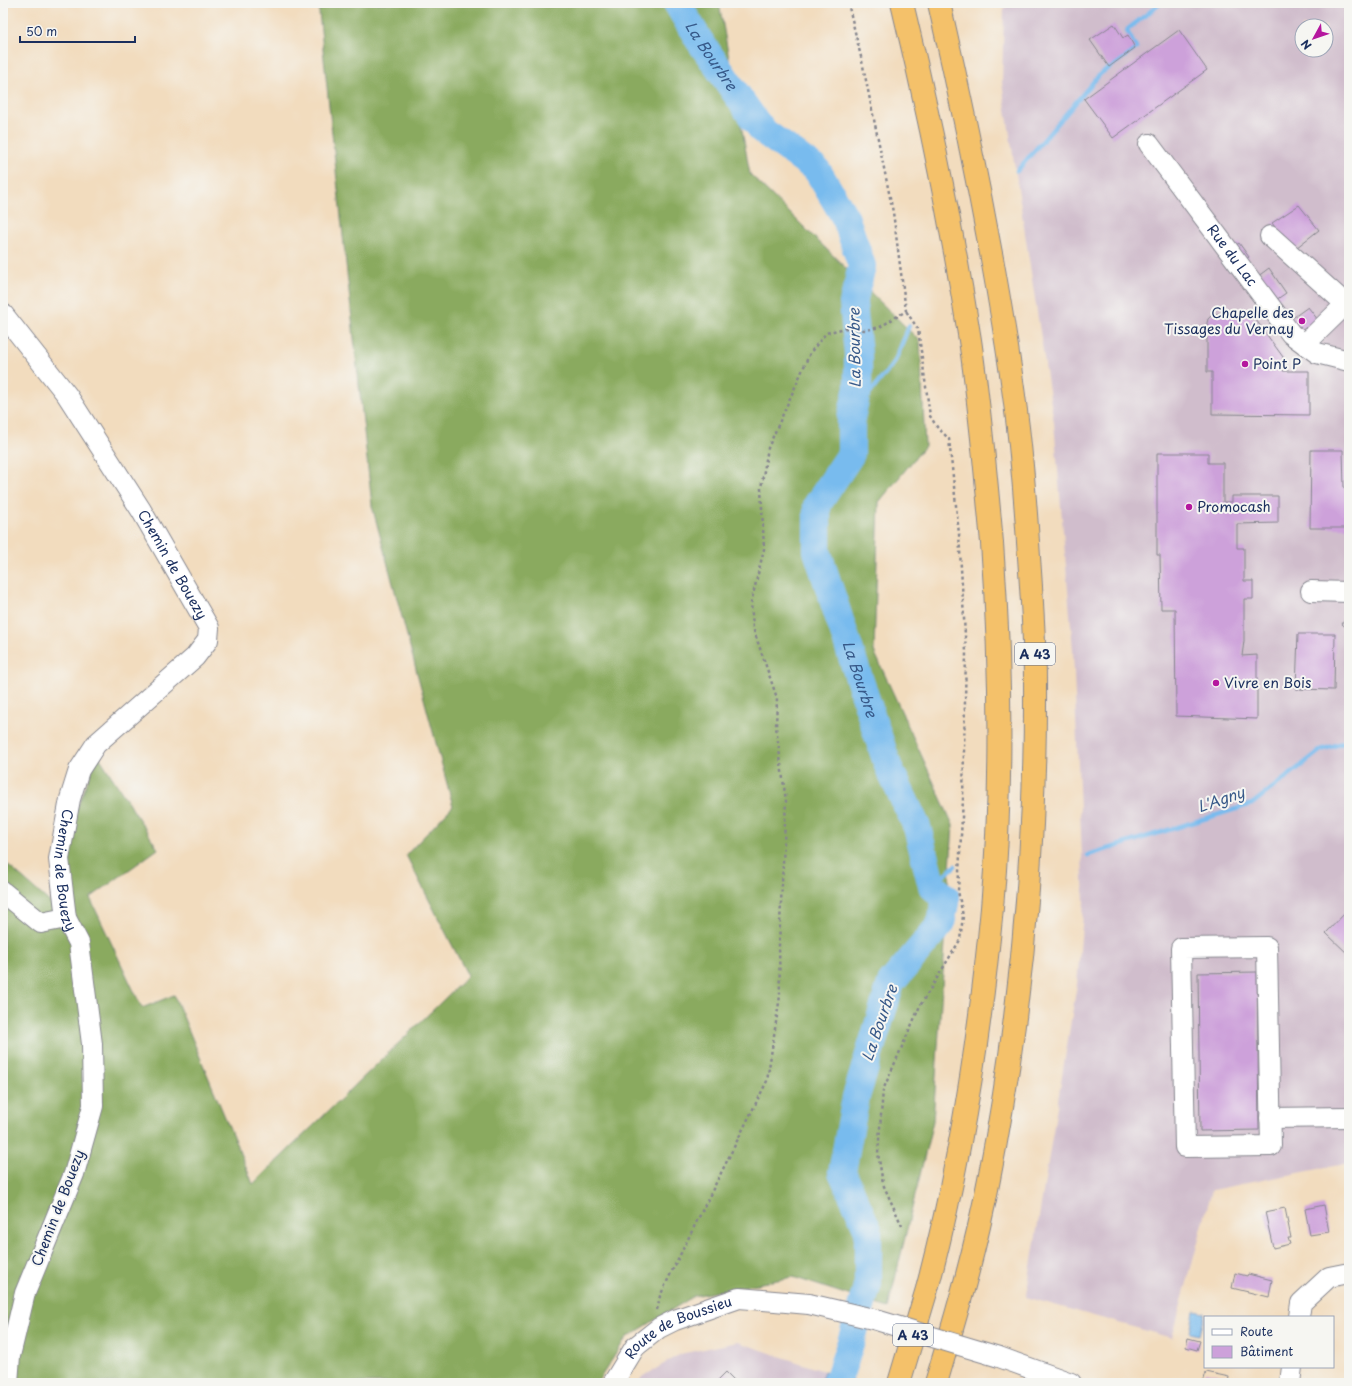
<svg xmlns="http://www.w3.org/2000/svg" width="1352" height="1386" viewBox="0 0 1352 1386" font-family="'Playpen Sans',sans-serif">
<rect width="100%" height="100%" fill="#f6f6f2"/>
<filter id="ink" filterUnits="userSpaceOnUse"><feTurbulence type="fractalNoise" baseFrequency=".025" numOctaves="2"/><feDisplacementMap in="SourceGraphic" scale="8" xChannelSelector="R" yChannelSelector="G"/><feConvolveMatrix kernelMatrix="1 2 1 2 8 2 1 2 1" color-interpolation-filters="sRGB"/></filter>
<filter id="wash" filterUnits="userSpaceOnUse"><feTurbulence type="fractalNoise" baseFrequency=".012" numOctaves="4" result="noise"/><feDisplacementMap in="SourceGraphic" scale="16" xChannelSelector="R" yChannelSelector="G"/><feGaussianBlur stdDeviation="0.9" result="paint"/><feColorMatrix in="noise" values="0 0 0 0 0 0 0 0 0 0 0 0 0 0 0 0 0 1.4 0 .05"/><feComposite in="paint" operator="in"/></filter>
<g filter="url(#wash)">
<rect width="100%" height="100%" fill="#f2dcbe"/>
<path fill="#d0bdcc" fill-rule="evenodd" d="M1012,3H1349V1163L1212,1190L1172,1338L1026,1297L1077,984L1084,902L1073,650L1054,423L1002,83L1004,8ZM1302,26H1326V50H1302Z
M738,1342L824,1371L820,1383H638L641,1378L680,1354Z"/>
<path fill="#8aaa5f" stroke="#526c5e" d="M318,3H719L750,174L920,341L925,446L879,502L874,651L953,825L933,1121L888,1308L793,1277L694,1296L626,1338L597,1383H3V861L60,911L70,826L98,755L158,849L90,898L142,1008L174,995L253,1184L468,976L406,855L453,806L372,506Z"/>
<path fill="#78bbee" stroke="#4a75a6" d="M1194,1311L1205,1313L1200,1335L1190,1333Z
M824,1371L853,1380L852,1383H820Z"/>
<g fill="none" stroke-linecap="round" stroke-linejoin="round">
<path stroke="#78bbee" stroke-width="4.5" d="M1017,171L1100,74L1136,48L1127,31L1128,29L1161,3
M851,418L895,361L909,326
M1088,855L1252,804L1321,750L1349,741
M932,886L955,866"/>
<path stroke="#78bbee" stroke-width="28" id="s1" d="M677,3L699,40L753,118L763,131L817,170L846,219L862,266L853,303L858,354V387L851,418V454L817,505V551L888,766L917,827L932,886L946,898L941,924L891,983L856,1097L842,1172L868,1230V1283L851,1342L837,1383"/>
</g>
<g id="blocks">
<path fill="#cda1da" d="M1114,24L1123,38L1128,35L1135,48L1109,67L1090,40Z
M1179,30L1207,70L1113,138L1084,99Z
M1299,205L1319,230L1292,251L1272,223Z
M1239,243L1249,257L1245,260L1235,246Z
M1346,262H1349V276H1348Z
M1269,268L1286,293L1273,302L1257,277Z
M1308,307L1318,320L1296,334L1287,322Z
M1213,314H1244L1249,315L1256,320L1283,357V371H1309V415L1212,414V372H1207V323L1208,319Z
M1311,450H1343L1344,488H1349V528H1310Z
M1157,453H1208V463H1223V502H1232V496H1278V523L1237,524V548H1244V581H1253V599H1244V641L1242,656L1257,655V719L1176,716L1175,609H1161L1160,555H1157Z
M1349,614V630L1342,624Z
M1298,634H1335L1334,690L1296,689Z
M1347,911L1349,913V955L1326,933Z
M1257,972L1259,1130L1200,1131L1198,973Z
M1324,1205L1329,1232L1310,1235L1305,1209Z
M1285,1208L1291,1238H1288L1290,1244L1273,1248L1265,1212Z
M1235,1273L1247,1276L1248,1274L1272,1280L1269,1297L1232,1288Z
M1188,1338L1200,1341L1197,1350L1186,1347Z
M726,1372L737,1383H715Z
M1206,1372L1229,1377L1228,1383H1203Z"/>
</g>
</g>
<g filter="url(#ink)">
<use href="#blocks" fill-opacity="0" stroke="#86868e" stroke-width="1"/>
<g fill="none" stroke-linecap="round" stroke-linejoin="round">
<g stroke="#86868e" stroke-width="22">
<g id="minor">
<path id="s2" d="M1149,144L1291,334L1317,353L1349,361"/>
<path d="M1270,236L1349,307"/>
<path id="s3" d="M3,314L67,395L141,510L209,628L208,640L195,657L96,744L79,770L70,799L59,859L66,918L79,943L92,1044L93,1106L74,1174L25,1293L10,1356L8,1383"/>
<path d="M1305,344L1346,304"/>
<path d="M1311,591L1349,592"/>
<path d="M3,892L41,923L66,918"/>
<path d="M1267,947L1271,1146L1185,1147L1181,948Z"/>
<path d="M1270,1118L1349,1117"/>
<path d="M1299,1317L1301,1303L1329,1277L1349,1273"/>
<path d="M999,1357L1071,1383"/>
<path id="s4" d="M613,1383L635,1347L659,1328L675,1320L739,1298L809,1304"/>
<path d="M1290,1383L1292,1367"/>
</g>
</g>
<g stroke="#86868e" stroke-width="24">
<path id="highway" d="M899,1383C908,1352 918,1320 927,1289C960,1165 980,1036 992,908C1003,787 1001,664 992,543C986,475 980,408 970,340C952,227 929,114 902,3
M936,1383C956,1316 976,1248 989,1179C1021,1016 1036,850 1035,683C1035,641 1032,599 1029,557C1027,527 1025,496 1022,466C1016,398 1005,331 993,264C977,177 959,90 939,3"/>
</g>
<path stroke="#86868e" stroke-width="2.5" stroke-dasharray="3 3" stroke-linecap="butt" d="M902,1226L883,1184L878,1153L883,1090L920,1006L960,940L963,916L958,891L963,799L966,652L959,534L949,439L937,427L930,416L918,329L906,311
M657,1310L660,1296L674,1267L767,1081L780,996L779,944L786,801L776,727L777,698L753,628L751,603L764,549L761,488L768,448L810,353L826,333L845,328L866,330L880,327L906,311L893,212L862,61L848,3"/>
<use href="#minor" stroke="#fff" stroke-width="20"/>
<use href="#highway" stroke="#f4c16a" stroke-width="22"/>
<g stroke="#86868e" stroke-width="22" stroke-linecap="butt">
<path id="minor-bridge" d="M809,1304L873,1319L999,1357"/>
</g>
<use href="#minor-bridge" stroke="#fff" stroke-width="20"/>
</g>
</g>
<g fill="#b5179e" stroke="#f6f6f2" stroke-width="1.5">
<circle cx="1302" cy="321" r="4"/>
<circle cx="1245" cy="364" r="4"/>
<circle cx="1189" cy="507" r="4"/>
<circle cx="1216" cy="683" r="4"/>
</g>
<g text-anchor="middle" stroke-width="4" stroke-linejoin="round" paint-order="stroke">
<g fill="#f6f6f2" stroke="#5d6b8a" stroke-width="1">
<rect x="1015" y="643" width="40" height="22" rx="3"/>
<rect x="893" y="1324" width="40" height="22" rx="3"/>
</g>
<g font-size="13" font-weight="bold" fill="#1b2f5e">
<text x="1035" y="659">A 43</text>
<text x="913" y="1340">A 43</text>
</g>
<g font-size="14" fill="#1b2f5e" stroke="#f6f6f2">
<text dy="5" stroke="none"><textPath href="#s2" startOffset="139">Rue du Lac</textPath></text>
<text dy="5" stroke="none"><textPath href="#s3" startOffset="303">Chemin de Bouezy</textPath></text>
<text dy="5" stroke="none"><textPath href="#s3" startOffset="675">Chemin de Bouezy</textPath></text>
<text transform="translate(58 1208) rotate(-69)" y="5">Chemin de Bouezy</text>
<text dy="5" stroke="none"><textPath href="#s4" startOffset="90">Route de Boussieu</textPath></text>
</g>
<g font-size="14" fill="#1b2f5e" stroke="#f6f6f2" text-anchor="start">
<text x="1294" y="318" text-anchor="end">Chapelle des<tspan x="1294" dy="16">Tissages du Vernay</tspan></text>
<text x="1253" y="369">Point P</text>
<text x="1197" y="512">Promocash</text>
<text x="1224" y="688">Vivre en Bois</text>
</g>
<g font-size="15" font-style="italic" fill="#375989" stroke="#f6f6f2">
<text dy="5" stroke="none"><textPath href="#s1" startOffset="63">La Bourbre</textPath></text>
<text transform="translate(855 348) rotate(-91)" y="5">La Bourbre</text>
<text dy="5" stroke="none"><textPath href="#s1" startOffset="760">La Bourbre</textPath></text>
<text transform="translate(1221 800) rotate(-19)" y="5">L'Agny</text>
<text transform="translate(880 1023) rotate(-71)" y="5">La Bourbre</text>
</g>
</g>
<rect width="1352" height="1386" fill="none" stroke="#f6f6f2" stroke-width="16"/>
<rect x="1204" y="1316" width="130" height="52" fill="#f6f6f2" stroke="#9ea6b7"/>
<rect x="1212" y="1329" width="20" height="6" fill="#ffffff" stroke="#9ea6b7"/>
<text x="1240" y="1336" font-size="12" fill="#1b2f5e">Route</text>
<rect x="1212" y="1346" width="20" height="12" fill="#cda1da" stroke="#9ea6b7"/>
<text x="1240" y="1356" font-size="12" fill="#1b2f5e">Bâtiment</text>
<g transform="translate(1314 38) rotate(230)"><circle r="19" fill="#f6f6f2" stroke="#9ea6b7"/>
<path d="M0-3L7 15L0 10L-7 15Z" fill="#b5179e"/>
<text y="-6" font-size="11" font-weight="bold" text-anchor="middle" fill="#1b2f5e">N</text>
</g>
<path d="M20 36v6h115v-6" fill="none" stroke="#1b2f5e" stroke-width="2"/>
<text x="26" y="36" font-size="12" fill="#1b2f5e" stroke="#f6f6f2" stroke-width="3" paint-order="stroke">50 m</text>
</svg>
